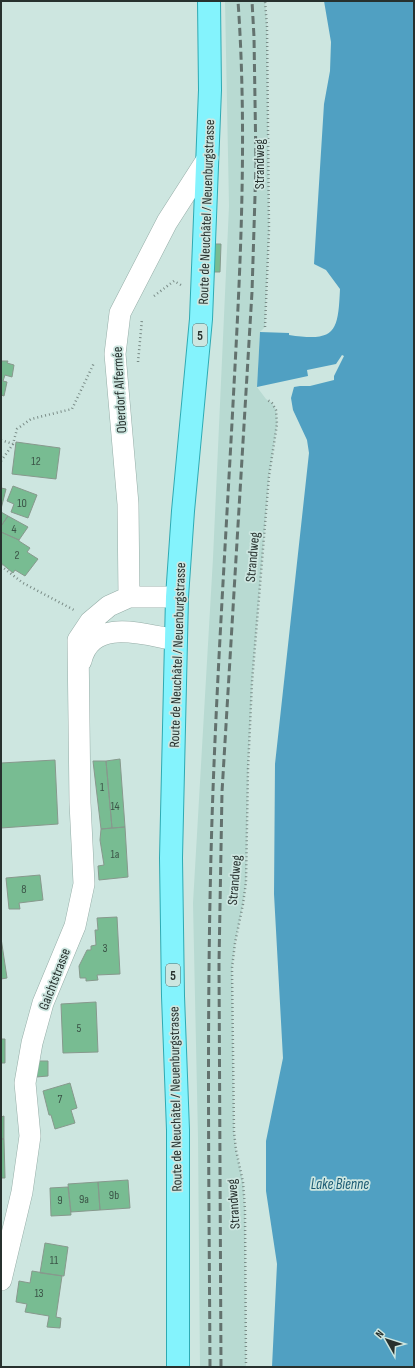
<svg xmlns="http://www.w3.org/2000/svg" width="415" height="1368" viewBox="0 0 415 1368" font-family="'Sofia Sans Condensed',sans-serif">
<rect width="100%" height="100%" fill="#cde6e0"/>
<path fill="#b8dad2" d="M225,1H265L267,26L269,230L265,327L260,332L257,387L266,399L272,403L276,410L277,424L269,476L252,682L248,769L246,882L243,904L235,943L232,968L234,1132L236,1150L243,1182L245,1209L246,1367H200L198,1138L193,903L213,558L229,206Z"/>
<path fill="#50a0c2" d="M324,1H414V1367H272L277,1264L266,1191V1141L283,1058L274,894L275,764L309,453L307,440L293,410L291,398L294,387L300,386H310L334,380V376L344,356L342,355L336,364L307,370L308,376L257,387L260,332L289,333V335C336,342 338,332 340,289L326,270L314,264L324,104L330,71L331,42Z"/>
<path fill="#78bc92" stroke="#87998d" d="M207,244H221L220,272H206Z
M1,361H8L7,363L14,365L12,377L5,375L3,381L7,382L4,396L1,395Z
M16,442L60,448L56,479L12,474Z
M13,486L37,495L28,518L11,512L14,504L7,501Z
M1,488L6,489L1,509Z
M1,512L8,516L1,526Z
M8,516L28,527L19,540L1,532V526Z
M1,532L19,540V541L30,548L27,552L38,559L25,576L15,570L13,573L1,563Z
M120,759L125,827L112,828L106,761Z
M55,760L58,824L1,828V763Z
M93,761H106L112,828L101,829Z
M125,827L128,877L99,880L98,866L104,865L100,840L101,829Z
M40,875L43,900L19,903L20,909H9L6,878Z
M117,917L120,974L97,975L98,980L86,981V978H80L79,966L87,950H91V946L96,945L95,930H98L97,918Z
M1,938L7,978L1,979Z
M96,1002L98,1052L63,1053L61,1004Z
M1,1024V1039H5V1063H1Z
M36,1061H48V1076L36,1077Z
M70,1083L77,1108L71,1110L75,1123L55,1129L51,1115H49L43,1091Z
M4,1116V1139H1V1117Z
M1,1139H4L5,1178H1Z
M128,1180L130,1208L100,1210L98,1182Z
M98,1182L100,1210L71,1212L68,1184Z
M68,1187L71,1215L51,1216L50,1188Z
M45,1243L68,1247L64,1276L40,1273Z
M32,1271L62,1276L56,1317L61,1318L60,1328L47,1327L49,1316L25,1312L27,1304L16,1302L19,1281L30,1283Z"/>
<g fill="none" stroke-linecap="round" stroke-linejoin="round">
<g stroke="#95ada7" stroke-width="22">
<path id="minor" d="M129,597L128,504L115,354L120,313L167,222L208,158
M81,661C92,616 145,635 176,640
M1,1280L22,1192L30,1136L25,1083L32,1043L43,1003L75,926L84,884L80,803L78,640L90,622L109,606L129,597H177"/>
</g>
<g stroke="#2eaab3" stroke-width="24">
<path id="primary" d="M178,1367V1130L173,996L171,858L177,597L183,511L201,319L210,90L209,1"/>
</g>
<path stroke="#7a8c87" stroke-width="2.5" stroke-dasharray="1 3" stroke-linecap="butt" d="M154,296L174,281L181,285
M265,327L269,230L267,26L265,1
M138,362L142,319
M1,440L13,444
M1,461L13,444L17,429L31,419L72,409L94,363
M1,566L23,583L74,610
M246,1367L245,1209L243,1182L236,1150L234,1132L232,968L235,943L243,904L246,882L248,769L252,682L269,476L277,424L276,410L272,403L266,399"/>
<use href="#minor" stroke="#fff" stroke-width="21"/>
<use href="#primary" stroke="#84f3fd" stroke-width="22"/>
<path stroke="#63726e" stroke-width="3" stroke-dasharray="8 4" stroke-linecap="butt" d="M210,1367C209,1175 206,982 213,790C218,655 227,520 234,385C241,257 247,129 238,1
M221,1367L219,963L222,792L252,292L256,164L254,37L252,1"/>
</g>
<g text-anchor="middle" stroke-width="3.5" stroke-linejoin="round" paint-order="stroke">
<g font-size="12" fill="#3b5447">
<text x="36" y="465">12</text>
<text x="22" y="507">10</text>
<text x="14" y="533">4</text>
<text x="17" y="559">2</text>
<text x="102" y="791">1</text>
<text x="115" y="810">14</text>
<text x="115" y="858">1a</text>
<text x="24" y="893">8</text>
<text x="105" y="952">3</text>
<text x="79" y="1032">5</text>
<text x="60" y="1103">7</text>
<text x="114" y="1199">9b</text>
<text x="84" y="1203">9a</text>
<text x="60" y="1204">9</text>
<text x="54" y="1264">11</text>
<text x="39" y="1297">13</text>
</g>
<g fill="#cde6e0" stroke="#596763" stroke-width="1">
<rect x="193" y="324" width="14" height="22" rx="3"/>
<rect x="166" y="964" width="14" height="22" rx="3"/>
</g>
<g font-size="13" font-weight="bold" fill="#27312e">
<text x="200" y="340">5</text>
<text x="173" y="980">5</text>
</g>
<g font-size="14" fill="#27312e" stroke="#cde6e0">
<text transform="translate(259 164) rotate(-90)" y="5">Strandweg</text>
<text transform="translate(206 212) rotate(-88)" y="5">Route de Neuchâtel / Neuenburgstrasse</text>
<text transform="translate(119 390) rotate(-93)" y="5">Oberdorf Alfermée</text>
<text transform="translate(252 557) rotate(-85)" y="5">Strandweg</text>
<text transform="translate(177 655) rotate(-88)" y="5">Route de Neuchâtel / Neuenburgstrasse</text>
<text transform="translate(234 880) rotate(-85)" y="5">Strandweg</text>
<text transform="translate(54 979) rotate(-69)" y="5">Gaichtstrasse</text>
<text transform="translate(175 1099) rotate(-91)" y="5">Route de Neuchâtel / Neuenburgstrasse</text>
<text transform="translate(233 1204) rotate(-94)" y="5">Strandweg</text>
</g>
<g font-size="15" font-style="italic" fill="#1b5b73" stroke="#cde6e0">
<text x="340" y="1189">Lake Bienne</text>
</g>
</g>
<rect width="415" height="1368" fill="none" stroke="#27312e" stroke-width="4"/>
<g transform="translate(387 1340) rotate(309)" stroke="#cde6e0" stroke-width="3" paint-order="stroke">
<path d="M0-3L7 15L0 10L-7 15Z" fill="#27312e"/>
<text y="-6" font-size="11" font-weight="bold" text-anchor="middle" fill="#27312e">N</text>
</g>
</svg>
